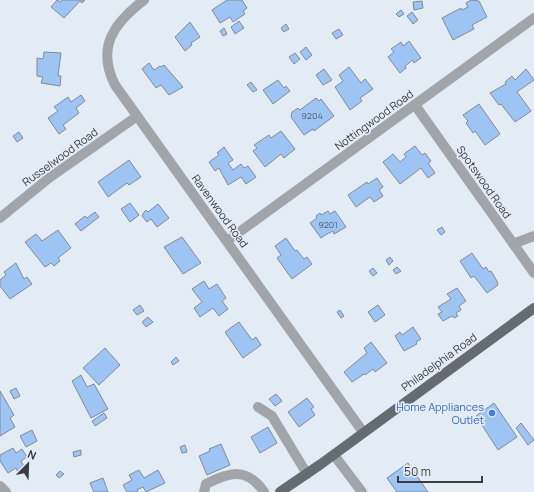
<svg xmlns="http://www.w3.org/2000/svg" width="534" height="492" viewBox="0 0 534 492" font-family="Manrope,sans-serif">
<rect width="100%" height="100%" fill="#e3ebf5"/>
<path fill="#9ec4f4" stroke="#848b95" d="M57,0L61,2L62,0H85L82,3L80,1L64,18L51,7Z
M227,0H242L247,8L243,11L245,14L233,22L230,17L220,23L212,10Z
M471,0L479,1L487,17L472,25L474,29L453,40L442,18L461,8L462,10L468,7L466,3Z
M422,1L423,8L414,10L413,2Z
M401,10L404,14L399,17L396,14Z
M412,12L418,20L413,24L407,16Z
M239,21L244,28L235,34L231,27Z
M190,22L200,37L191,43L192,45L185,51L175,37Z
M286,24L289,29L284,32L281,28Z
M224,28L227,34L223,36L220,31Z
M339,29L343,35L336,39L332,33Z
M409,41L421,58L414,63L413,60L405,66L406,68L400,73L388,57L394,52L391,49L401,42L403,46Z
M306,47L312,55L306,60L300,52Z
M44,52L61,53L58,76H61L60,86L41,83L43,77L37,76V58L43,59Z
M295,53L300,59L294,64L289,57Z
M149,63L154,70L160,66L161,67L164,65L183,87L169,95L161,85L156,88L142,69Z
M349,67L361,83L365,79L373,89L360,98L362,101L350,110L335,87L343,81L339,75Z
M324,69L332,80L323,85L316,75Z
M526,69L534,80L517,92L531,111L515,122L501,104L499,105L490,93L506,84L505,82L512,76L515,80Z
M278,80L284,88L286,86L290,91L273,104L263,90Z
M251,82L257,90L253,92L247,85Z
M81,95L85,101L76,108L79,113L63,125L66,129L59,134L48,118L58,111L54,107L68,97L71,102Z
M316,98L319,101L321,99L334,116L314,131L313,129L304,135L291,117L292,112L298,108L300,110Z
M479,104L500,134L485,145L475,131L473,133L466,123L468,121L463,115Z
M281,131L295,149L284,158L281,154L265,167L253,151L257,148L254,145L269,135L271,138Z
M19,132L23,138L17,142L13,136Z
M415,146L422,155L425,153L431,161L428,163L435,173L428,178L421,168L400,184L383,162L393,154L400,162L406,157L404,154Z
M224,147L233,160L228,163L233,170L241,164L244,168L248,166L256,177L246,184L241,177L228,185L219,168L215,171L209,162L219,155L217,153Z
M129,160L141,177L129,185L127,183L108,197L98,182Z
M377,178L383,187L379,190L383,196L374,202L370,197L356,207L348,195L367,182L368,184Z
M130,203L139,215L130,222L121,209Z
M158,204L169,218L157,227L151,219L147,222L142,216L144,212L146,210L148,212Z
M328,211L330,214L335,211L346,227L334,234L333,231L327,234L321,238L310,223L317,218L316,216L320,213L321,215Z
M95,212L99,217L81,231L75,224L85,216L87,218Z
M442,227L445,232L441,235L437,230Z
M58,230L71,248L58,258L60,261L54,266L51,263L45,267L25,242L36,234L42,241Z
M182,237L201,263L183,274L164,247Z
M286,238L295,251L297,250L304,259L307,257L312,264L292,279L277,258L281,255L275,246Z
M472,253L483,269L486,267L489,272L491,271L497,281L498,285L487,293L474,276L471,278L460,261Z
M390,257L393,261L389,265L386,260Z
M16,263L24,279L27,277L32,284L10,299L0,286V280L6,275L4,272Z
M397,267L401,271L396,274L393,270Z
M373,268L377,273L373,276L369,271Z
M204,281L209,289L217,284L226,298L222,301L228,309L219,316L213,308L200,317L194,308L202,302L192,289Z
M457,288L466,301L459,306L461,310L456,313L458,316L454,318L452,316L443,321L438,314L442,312L438,307L451,299L447,294Z
M140,305L144,311L137,315L133,310Z
M378,305L385,315L375,322L368,312Z
M340,310L344,316L341,318L337,312Z
M148,317L153,322L146,327L142,322Z
M239,322L252,340L256,337L261,345L243,358L225,332Z
M413,327L421,339L416,342L417,344L404,351L395,336L400,332L402,335Z
M371,342L387,363L375,372L373,369L365,375L364,374L352,382L344,372L367,353L364,348Z
M105,348L120,365L99,385L83,368Z
M176,357L179,361L173,365L171,362Z
M81,375L87,387L94,384L108,409L91,418L72,381Z
M16,388L20,396L14,399L10,391Z
M0,391L14,415L10,418L15,427L0,436Z
M276,394L282,401L275,406L269,399Z
M307,398L314,407L311,409L315,415L299,427L288,412Z
M494,403L517,437L498,450L476,416Z
M104,413L107,418L95,426L92,421Z
M521,423L534,440L528,445L516,428Z
M268,427L277,443L260,453L251,437Z
M32,430L37,441L26,447L20,436Z
M221,444L230,465L207,475L199,456L210,451L209,449Z
M185,445L187,452L182,453L180,447Z
M13,448L16,453L22,449L27,457L21,461L25,468L18,472L16,468L8,473L0,461V455Z
M81,450V455L74,457L73,452Z
M408,463L428,492H397L387,478Z
M139,470L144,478L158,470L165,483L146,492L143,487L137,490L138,492H127L123,485L132,480L129,475Z
M60,471L64,474L59,478L56,475Z
M103,478L108,492H94L90,483Z"/>
<g fill="none" stroke-linecap="round" stroke-linejoin="round">
<path stroke="#a1a5a9" stroke-width="10" d="M144,0C114,23 96,47 115,85L363,432
M415,105L534,273
M0,218L49,178L136,117
M227,241L534,18
M513,244L534,236
M258,407L272,416L307,474
M334,455L362,492
M0,486L6,492
M204,492L206,484C230,472 247,467 264,492"/>
<path stroke="#646c72" stroke-width="10" d="M280,492L321,464L534,308"/>
</g>
<circle fill="#3f7fe0" stroke="#e3ebf5" stroke-width="1.5" cx="492" cy="413" r="4"/>
<g text-anchor="middle" stroke-width="3.5" stroke-linejoin="round" paint-order="stroke">
<g font-size="9" fill="#525e6d">
<text x="312" y="119">9204</text>
<text x="328" y="228">9201</text>
</g>
<g font-size="11" fill="#393c40" stroke="#e3ebf5">
<text transform="translate(374 120) rotate(-36)" y="4">Nottingwood Road</text>
<text transform="translate(60 157) rotate(-36)" y="4">Russelwood Road</text>
<text transform="translate(484 182) rotate(55)" y="4">Spotswood Road</text>
<text transform="translate(220 211) rotate(54)" y="4">Ravenwood Road</text>
<text transform="translate(439 362) rotate(-36)" y="4">Philadelphia Road</text>
</g>
<g font-size="11" fill="#366cbe" stroke="#e3ebf5" text-anchor="end">
<text x="484" y="411">Home Appliances<tspan x="484" dy="13">Outlet</tspan></text>
</g>
</g>
<g transform="translate(28 464) rotate(23)" stroke="#e3ebf5" stroke-width="3" paint-order="stroke">
<path d="M0-3L7 15L0 10L-7 15Z" fill="#393c40"/>
<text y="-6" font-size="11" font-weight="bold" text-anchor="middle" fill="#393c40">N</text>
</g>
<path d="M398 476v6h84v-6" fill="none" stroke="#393c40" stroke-width="2"/>
<text x="404" y="476" font-size="12" fill="#393c40" stroke="#e3ebf5" stroke-width="3" paint-order="stroke">50 m</text>
</svg>
